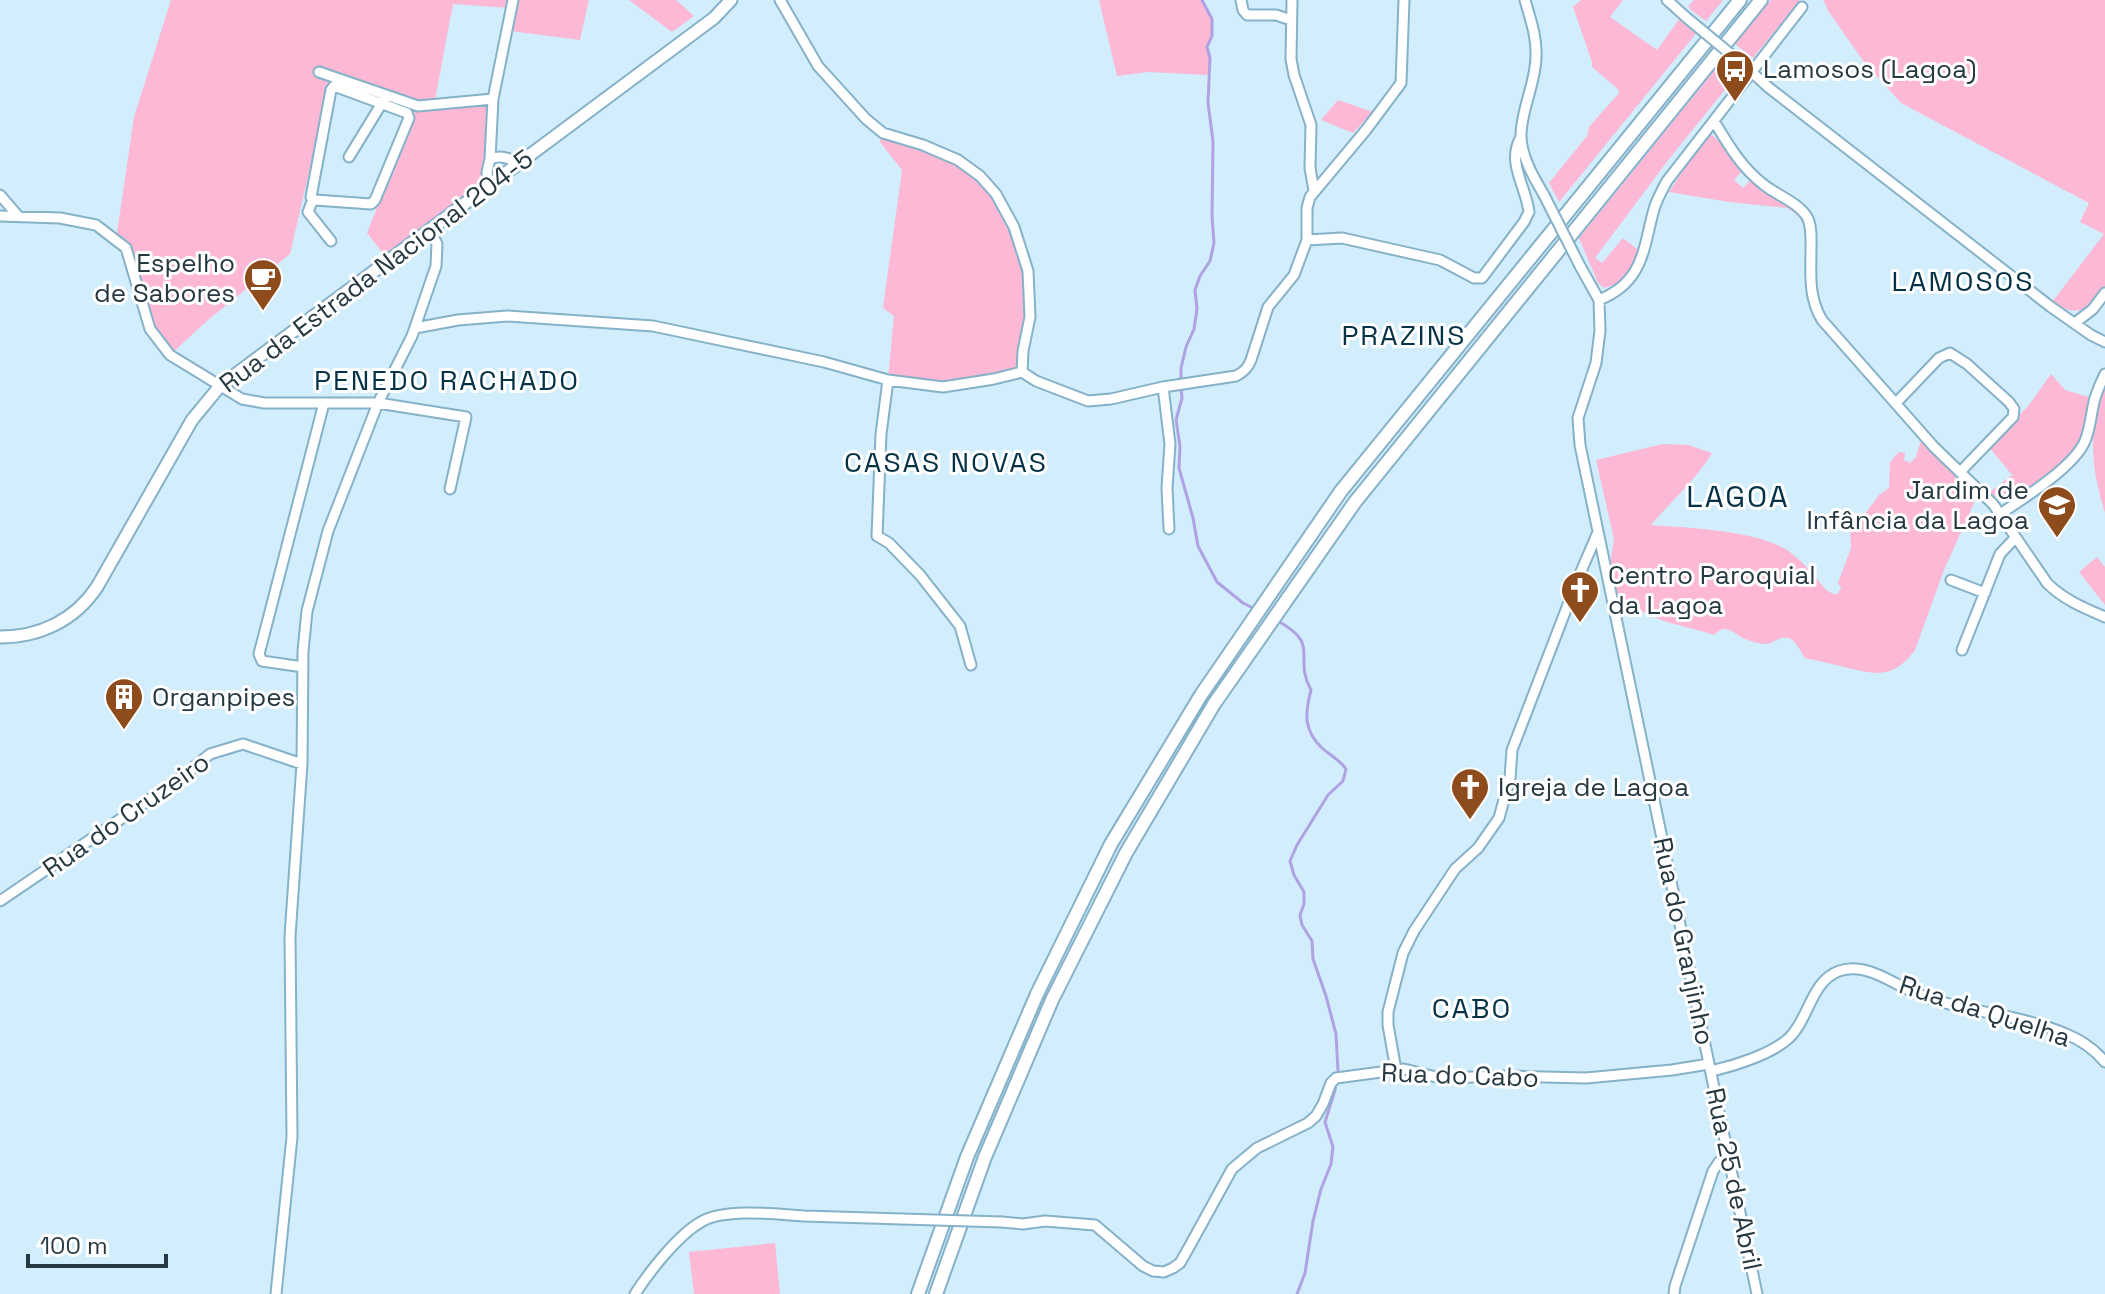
<svg xmlns="http://www.w3.org/2000/svg" width="2105" height="1294" viewBox="0 0 2105 1294" font-family="'Space Grotesk',sans-serif">
<rect width="100%" height="100%" fill="#d2edfc"/>
<path fill="#fcb8d4" d="M171,0H513L511,8L453,4L434,105L493,99L489,185L389,261L367,233L417,107L331,77L290,254L208,320L170,355L150,329L126,248L116,240L134,117Z
M517,0H589L580,40L511,31Z
M629,0H676L694,16L672,32Z
M1099,0H1202L1212,19V36L1208,47L1210,58L1208,75L1148,72L1117,76Z
M1581,0H1623L1610,17L1657,50L1680,18L1698,31L1559,202L1549,183L1587,136L1589,127L1619,93L1618,89L1592,67V62L1573,7Z
M1694,0H1723L1706,21L1691,10L1688,6Z
M1771,0H1800L1753,58L1735,44Z
M1823,0H2105V286C2092,309 2076,320 2053,301L2104,234L2080,222L2089,203L1901,103L1861,58L1829,12Z
M1726,56L1741,70L1669,159L1595,258L1602,263L1623,238L1638,250C1633,266 1622,285 1604,288L1598,283L1579,238Z
M1338,100L1373,112L1353,133L1321,120Z
M883,133L958,160L996,194L1028,271L1030,317L1022,372L943,387L888,380L894,316L883,308L902,170L880,142Z
M1711,134L1722,144L1742,171L1734,180L1743,188L1751,180L1796,211L1802,216L1806,226L1796,214L1787,208L1729,202L1669,192L1685,167Z
M2051,374L2065,390L2089,397C2086,411 2086,427 2079,440C2070,458 2021,500 2002,501L1990,492L2012,475L1989,447L2029,405Z
M2105,384V513C2091,467 2087,430 2105,384Z
M1921,440L1977,496L1944,570L1915,650C1894,678 1879,675 1848,668C1834,664 1819,661 1805,658C1801,652 1796,641 1789,638C1780,635 1773,644 1765,644C1759,644 1746,640 1741,637C1730,630 1725,624 1714,635C1699,630 1685,627 1670,623C1652,618 1635,607 1618,598L1610,564L1614,539L1596,460L1663,444L1688,445L1712,453C1696,480 1671,501 1651,525C1688,528 1761,530 1791,553C1804,563 1815,576 1825,589L1833,594H1838L1841,588L1838,583L1851,548L1850,528L1859,515H1864L1879,495L1889,488L1890,462L1899,452L1905,453L1904,460L1910,463L1916,457Z
M2097,557L2105,567V605L2079,572Z
M775,1243L780,1294H694L689,1252Z"/>
<g fill="none" stroke-linecap="round" stroke-linejoin="round">
<path stroke="#afa2e2" stroke-width="3" d="M1181,381V368L1186,347L1194,329L1197,309L1195,290L1200,276L1210,261L1214,243L1212,216L1213,141L1208,103L1210,58L1207,47L1212,36V19L1202,0
M1181,388L1182,398L1176,420L1180,446L1179,468L1193,518L1198,546L1217,582L1243,603L1255,609
M1276,620C1323,645 1292,656 1311,690C1305,713 1303,730 1322,748C1331,756 1339,759 1346,769L1343,781L1328,795L1297,845L1290,861L1294,875L1304,892V904L1300,915L1302,925L1312,941L1313,959L1326,996L1336,1034L1338,1071
M1297,1294L1305,1273L1313,1221L1321,1189L1331,1164L1333,1147L1325,1122L1335,1090L1336,1083"/>
<g stroke="#85b1c9" stroke-width="13">
<path id="minor" d="M780,0L818,66L866,119L883,133L923,145L958,160L980,176L996,194L1014,227L1028,271L1030,317L1023,351L1022,372
M1241,0L1243,10L1247,15H1276L1291,20
M1292,0L1291,59L1294,75L1311,125L1310,168L1314,191
M1525,0C1530,18 1537,37 1536,56C1536,83 1521,109 1521,136C1521,156 1534,178 1544,195
M1667,0L1687,18
M1745,66L1768,87L2051,307L2091,335L2105,342
M319,72L418,106L493,99
M334,86L407,113L409,118L375,200L371,204L315,200L311,197L331,90Z
M1714,121C1728,144 1741,167 1763,184C1776,195 1798,202 1807,217C1812,226 1811,238 1811,248C1811,273 1808,297 1822,320L1934,447L1993,504L2047,583C2064,600 2084,608 2105,617
M349,157L385,98
M490,159L493,99L513,0
M489,185L487,172L490,159C500,155 509,157 518,164
M0,195L18,216
M313,199L308,212L331,241
M0,216L60,218L96,225L126,248L150,329L170,355L242,399L264,403H378L466,417L450,489
M1307,240L1342,238L1440,260L1474,278H1482L1524,222L1529,212C1526,186 1506,162 1521,137
M1580,266L1599,300L1600,331L1596,363L1578,418L1580,445L1757,1294
M1599,300C1644,282 1643,249 1654,209C1657,199 1662,190 1667,181L1802,7
M2075,323L2093,309L2105,293
M415,328L458,320L507,316L653,326L824,362L888,380
M1022,372L1036,381L1088,401L1111,399L1163,387L1236,376C1244,372 1248,368 1251,360L1268,307L1294,275L1307,240V208L1310,197L1366,130L1401,83L1404,0
M1163,387L1170,444L1167,488L1169,529
M1896,403L1939,358L1950,353L1967,364L2009,402L2014,409L2013,417L1961,471
M2000,514C2024,498 2074,467 2085,441C2091,427 2091,412 2095,398C2098,389 2101,382 2105,374
M1951,580L1985,593
M1962,650L2000,554L2015,538
M971,665L960,626L920,575L889,543L877,536L881,434L888,380L943,387L994,379L1022,372
M303,667L262,661L259,654L324,403
M0,901L178,780L210,754L243,744L302,764
M1396,1070L1388,1025V1012L1403,953L1414,931L1455,869L1478,848L1499,818L1510,778L1512,750L1579,576L1598,532
M1711,1071C1734,1066 1772,1054 1789,1038C1809,1019 1811,981 1839,971C1866,962 1890,982 1913,992C1962,1013 2018,1013 2066,1034C2081,1040 2095,1050 2105,1062
M1002,1222L1023,1224L1045,1221L1095,1225L1143,1266L1153,1271L1164,1272L1173,1268L1180,1263L1188,1249L1232,1169L1257,1148L1308,1123L1316,1116L1323,1104L1331,1083L1336,1078L1404,1069L1440,1078L1506,1076L1586,1078L1672,1070L1709,1064
M276,1294L292,1137L290,936L302,764L303,651L307,611L328,531L378,403L412,336L436,266L437,244L430,230
M635,1294C649,1272 678,1235 701,1222C723,1208 778,1214 804,1216C836,1217 869,1218 902,1219
M1674,1294L1675,1286L1713,1171L1719,1162L1729,1153"/>
</g>
<g stroke="#85b1c9" stroke-width="15">
<path id="major" d="M0,637C40,637 75,620 97,587L192,420L220,386L714,18L731,0"/>
</g>
<g stroke="#85b1c9" stroke-width="16">
<path id="highway" d="M918,1294L967,1157L1037,994L1111,844L1201,695L1341,491L1740,0
M936,1294L985,1157L1052,1000L1126,853L1214,704L1355,502L1761,0"/>
</g>
<use href="#minor" stroke="#fff" stroke-width="9"/>
<use href="#major" stroke="#fff" stroke-width="11"/>
<use href="#highway" stroke="#fff" stroke-width="12"/>
<g stroke="#85b1c9" stroke-width="13" stroke-linecap="butt">
<path id="minor-bridge" d="M1687,18L1745,66
M1544,195L1580,266
M902,1219L1002,1222"/>
</g>
<use href="#minor-bridge" stroke="#fff" stroke-width="9"/>
</g>
<defs>
<g id="bus-pin" transform="scale(2)"><path d="M0 17L-7.5 6A9.5 9.5 0 1 1 7.5 6Z" fill="#8e4b1b" stroke="#fff"/><path d="M-5-6H5V4H4V6H2V4H-2V6H-4V4H-5ZM-3.5-4V0h7V-4ZM-3.5 1.2v1.5H-2V1.2ZM2 1.2v1.5H3.5V1.2Z" fill="#fff"/></g>
<g id="cafe-pin" transform="scale(2)"><path d="M0 17L-7.5 6A9.5 9.5 0 1 1 7.5 6Z" fill="#8e4b1b" stroke="#fff"/><path d="M-5.5-4.5H6V0H3Q3 3.5 0 3.5H-2.5Q-5.5 3.5-5.5 0ZM3-3.2v2h1.7v-2ZM-6 4.5H4V6H-6Z" fill="#fff"/></g>
<g id="school-pin" transform="scale(2)"><path d="M0 17L-7.5 6A9.5 9.5 0 1 1 7.5 6Z" fill="#8e4b1b" stroke="#fff"/><path d="M0-5L7-2L0 1L-7-2ZM-4 1L0 2.5L4 1V4Q0 6-4 4Z" fill="#fff"/></g>
<g id="church-pin" transform="scale(2)"><path d="M0 17L-7.5 6A9.5 9.5 0 1 1 7.5 6Z" fill="#8e4b1b" stroke="#fff"/><path d="M-1.2-6h2.4v3.5h3.3v2.4h-3.3V6h-2.4V-.1h-3.3v-2.4h3.3Z" fill="#fff"/></g>
<g id="building-pin" transform="scale(2)"><path d="M0 17L-7.5 6A9.5 9.5 0 1 1 7.5 6Z" fill="#8e4b1b" stroke="#fff"/><path d="M-4-6H4V6H1V3H-1V6H-4ZM-2.5-4.3h1.7v1.8h-1.7ZM.8-4.3h1.7v1.8H.8ZM-2.5-1h1.7V.8h-1.7ZM.8-1h1.7V.8H.8Z" fill="#fff"/></g>
</defs>
<g fill-rule="evenodd">
<use href="#bus-pin" x="1735" y="69"/>
<use href="#cafe-pin" x="263" y="278"/>
<use href="#school-pin" x="2057" y="505"/>
<use href="#church-pin" x="1580" y="590"/>
<use href="#building-pin" x="124" y="697"/>
<use href="#church-pin" x="1470" y="787"/>
</g>
<g text-anchor="middle" stroke-width="6" stroke-linejoin="round" paint-order="stroke">
<g font-size="26" fill="#263842" stroke="#fff" text-anchor="start">
<text x="1763" y="78">Lamosos (Lagoa)</text>
<text x="235" y="272" text-anchor="end">Espelho<tspan x="235" dy="30">de Sabores</tspan></text>
<text x="2029" y="499" text-anchor="end">Jardim de<tspan x="2029" dy="30">Infância da Lagoa</tspan></text>
<text x="1608" y="584">Centro Paroquial<tspan x="1608" dy="30">da Lagoa</tspan></text>
<text x="152" y="706">Organpipes</text>
<text x="1498" y="796">Igreja de Lagoa</text>
</g>
<g font-size="26" fill="#263842" stroke="#fff">
<text transform="translate(376 271) rotate(-37)" y="9">Rua da Estrada Nacional 204-5</text>
<text transform="translate(126 815) rotate(-35)" y="9">Rua do Cruzeiro</text>
<text transform="translate(1684 941) rotate(78)" y="9">Rua do Granjinho</text>
<text transform="translate(1985 1011) rotate(18)" y="9">Rua da Quelha</text>
<text transform="translate(1460 1075) rotate(2)" y="9">Rua do Cabo</text>
<text transform="translate(1734 1179) rotate(78)" y="9">Rua 25 de Abril</text>
</g>
<g font-size="28" letter-spacing="2" fill="#053246" stroke="#fff">
<text x="1963" y="291">LAMOSOS</text>
<text x="1404" y="345">PRAZINS</text>
<text x="447" y="390">PENEDO RACHADO</text>
<text x="946" y="472">CASAS NOVAS</text>
<text x="1472" y="1018">CABO</text>
</g>
<g font-size="30" letter-spacing="2" fill="#053246" stroke="#fff">
<text x="1738" y="507">LAGOA</text>
</g>
</g>
<path d="M28 1254v12h138v-12" fill="none" stroke="#263842" stroke-width="4"/>
<text x="40" y="1254" font-size="24" fill="#263842" stroke="#ffffff" stroke-width="6" paint-order="stroke">100 m</text>
</svg>
